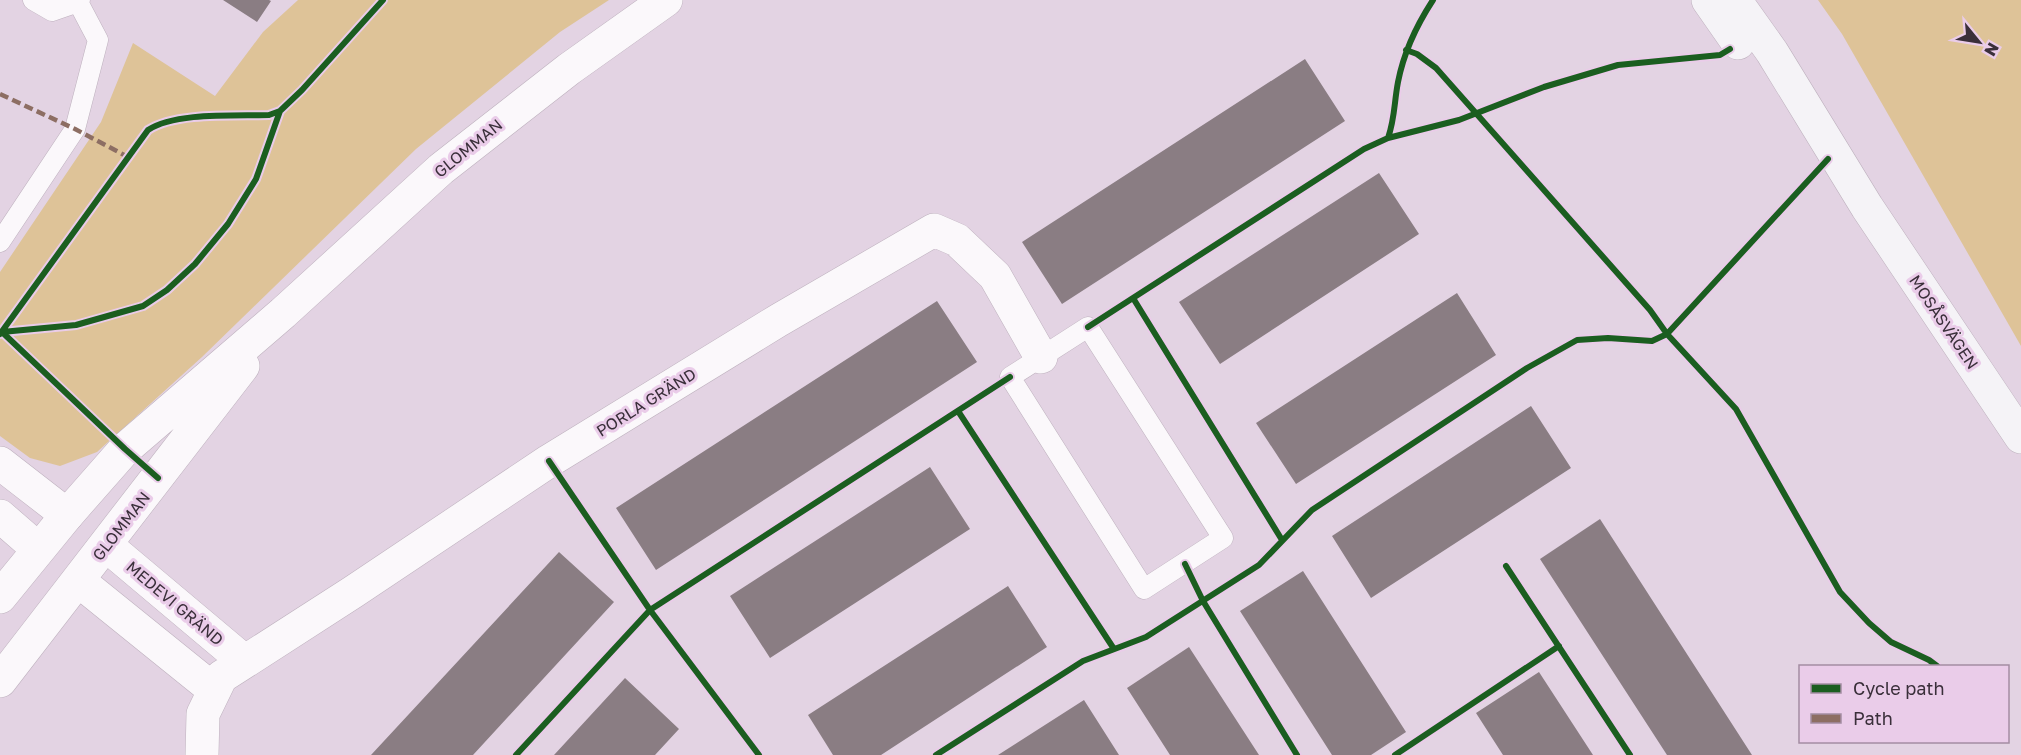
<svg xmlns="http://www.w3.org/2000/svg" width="2021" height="755" viewBox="0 0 2021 755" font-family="'Golos Text',sans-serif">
<rect width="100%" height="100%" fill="#e3d3e3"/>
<path fill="#dec398" d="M298,0H609L560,32L416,149L202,357L97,452L60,466L30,458L0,436V272L101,122L133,43L215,96L263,32Z
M1818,0H2021V346L1842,34Z"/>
<path fill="#8a7d83" d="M223,0H269L271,1L257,22Z
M1305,59L1345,121L1062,304L1022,242Z
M1379,173L1419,234L1220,364L1179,302Z
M1457,293L1496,355L1296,484L1256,423Z
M937,301L977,362L656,570L616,508Z
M1531,406L1571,468L1371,598L1332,536Z
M930,467L970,529L770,658L730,596Z
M1600,519L1752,755H1667L1540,559Z
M559,552L614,602L473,755H371Z
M1303,571L1406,732L1371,755H1332L1240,611Z
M1008,586L1047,647L881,755H833L808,715Z
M1189,647L1259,755H1170L1127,688Z
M1539,672L1593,755H1503L1476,713Z
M625,678L679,729L655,755H554Z
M1084,700L1119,755H998Z"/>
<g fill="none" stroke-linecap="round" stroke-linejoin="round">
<g stroke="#beb1be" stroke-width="21">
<path id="service" d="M33,0L52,11L78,2
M0,242L75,129L98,40L78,2L80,0
M1088,327L1223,538L1144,589L1010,377Z"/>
</g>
<g stroke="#beb1be" stroke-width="34">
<path id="minor" d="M0,463L67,515
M0,516L38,549
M106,545L244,661
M79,581L214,690
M202,755L203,714L221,677L353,592L549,461L779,320L934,230L957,240L995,276L1041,357"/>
</g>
<g stroke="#beb1be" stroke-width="34">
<path id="tertiary" d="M0,597L67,515L125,449L283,313L441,169L569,69L666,0
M0,681L243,366"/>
</g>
<g stroke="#beb1be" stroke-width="34">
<path id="secondary" d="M1708,0L1738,43
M1735,0L1772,52L1867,207L2021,437"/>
</g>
<use href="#service" stroke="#fbf8fb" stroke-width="20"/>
<use href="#minor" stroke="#fbf8fb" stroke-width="33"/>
<use href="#tertiary" stroke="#fbf8fb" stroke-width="33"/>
<use href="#secondary" stroke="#f5f3f7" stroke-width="33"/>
<path stroke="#8d6e63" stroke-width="4.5" stroke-dasharray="9 4.5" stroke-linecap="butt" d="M0,94L75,129L128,157"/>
<g stroke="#eacce9" stroke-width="10">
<path id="cycleway" d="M1406,50L1417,54L1436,68L1650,310L1667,334L1828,159
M1388,138C1395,118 1394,103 1398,82C1404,51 1416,26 1433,0
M1133,298L1282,540
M1088,327L1364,149L1388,138L1459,120L1544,87L1618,65L1720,55L1730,49
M2,332L76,325L143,306L167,290L195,264L228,224L256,179L280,111
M2,332L125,449L158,478
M0,334L148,130C175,112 235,116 269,115L280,111L302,90L383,0
M958,411L1114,649
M549,461L650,610L759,755
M1185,564L1203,601L1297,755
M1506,566L1630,755
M516,755L650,610L1010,377
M936,755L1083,661L1146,637L1259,565L1312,510L1527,368L1577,340L1608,338L1652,341L1667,334L1736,409L1840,592L1869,623L1891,642L1929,660L1937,666
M1395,755L1559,646"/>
</g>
<use href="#cycleway" stroke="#1b5e20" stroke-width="6"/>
</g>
<g text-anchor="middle" stroke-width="6" stroke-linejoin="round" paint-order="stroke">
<g font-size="16" fill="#3a2f3a" stroke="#eacce9">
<text transform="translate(468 148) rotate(-39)" y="6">GLOMMAN</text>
<text transform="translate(1944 322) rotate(56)" y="6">MOSÅSVÄGEN</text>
<text transform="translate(646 402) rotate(-32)" y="6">PORLA GRÄND</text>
<text transform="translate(121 526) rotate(-52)" y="6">GLOMMAN</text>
<text transform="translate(175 603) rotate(40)" y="6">MEDEVI GRÄND</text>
</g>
</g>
<rect x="1799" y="665" width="210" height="78" fill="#eacce9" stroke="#a48da3" stroke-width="1.5"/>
<rect x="1811" y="684" width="30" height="9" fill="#1b5e20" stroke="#a48da3" stroke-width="1.5"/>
<text x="1853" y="695" font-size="18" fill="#3a2f3a">Cycle path</text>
<rect x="1811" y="714" width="30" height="9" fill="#8d6e63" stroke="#a48da3" stroke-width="1.5"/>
<text x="1853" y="725" font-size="18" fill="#3a2f3a">Path</text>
<g transform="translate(1979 42) rotate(120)" stroke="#eacce9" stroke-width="4.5" paint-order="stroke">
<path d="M0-4.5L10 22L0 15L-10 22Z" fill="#3a2f3a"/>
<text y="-9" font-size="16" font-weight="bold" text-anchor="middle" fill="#3a2f3a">N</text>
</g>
</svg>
